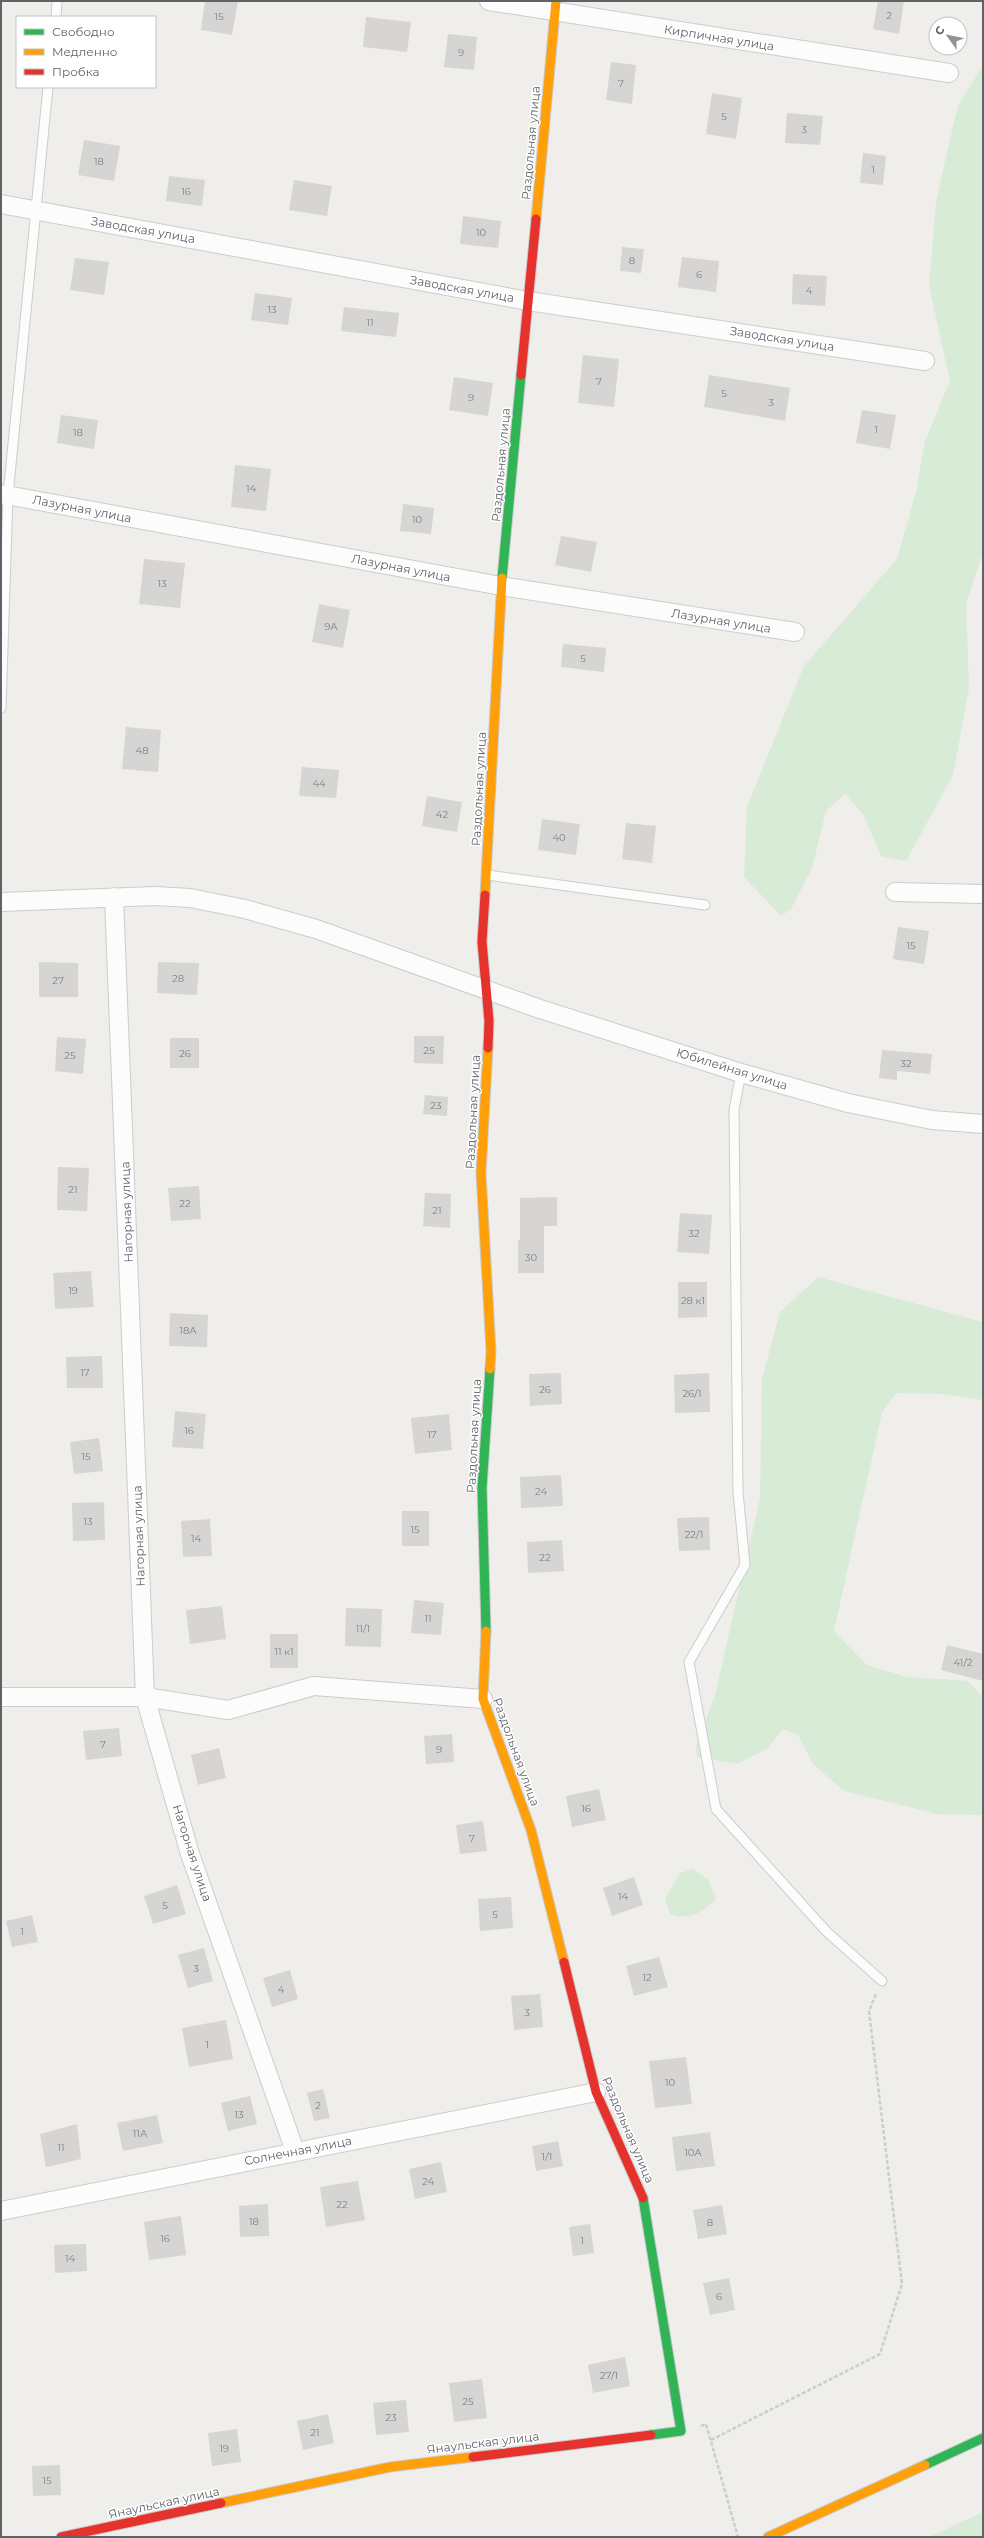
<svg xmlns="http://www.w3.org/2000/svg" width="984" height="2538" viewBox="0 0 984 2538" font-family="Montserrat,sans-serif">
<rect width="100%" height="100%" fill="#efeeea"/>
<path fill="#d8ebd6" d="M983,66V552L966,604L969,688L953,775L906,861L881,856L863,814L845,794L826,811L812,868L791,909L781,916L744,877L747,807L804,666L897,559L916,492L925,441L950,381L929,285L936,201L958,105Z
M818,1277L983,1322V1400L941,1394L896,1393L882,1412L834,1631L867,1665L907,1677L968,1681L983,1697V1815L937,1814L844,1791L813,1764L798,1735L783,1729L767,1749L737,1764L697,1757L696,1746L715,1695L760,1498L762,1379L780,1312Z
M693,1869L708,1879L716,1899C700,1913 692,1921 670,1914L665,1899L680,1873Z
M983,2512V2537H929Z"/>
<path fill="#d6d5d3" d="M205,1H238L232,35L201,30Z
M878,1H904L899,34L873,29Z
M366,17L411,22L407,52L363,47Z
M448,34L477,37L474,70L444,67Z
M611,62L636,65L632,104L606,100Z
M712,93L742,98L736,139L706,134Z
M787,113L823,116L820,145L785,143Z
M84,140L120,146L114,181L78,175Z
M863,153L886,156L883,185L860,183Z
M169,176L205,180L202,206L166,201Z
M294,180L332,186L327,216L289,210Z
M463,216L501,221L498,248L460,244Z
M622,247L644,249L641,273L620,271Z
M682,257L719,261L716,292L678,287Z
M75,258L109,262L104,295L70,290Z
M793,274L827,276L825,306L792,304Z
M255,293L292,298L288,325L251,320Z
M344,307L399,313L396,337L341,331Z
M583,355L619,359L614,407L578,403Z
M709,375L790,388L785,421L704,407Z
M454,377L493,383L488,416L449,410Z
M862,410L896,415L890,449L856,443Z
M61,415L98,420L94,449L57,443Z
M235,465L271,469L266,511L231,507Z
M403,504L434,508L431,534L400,531Z
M561,536L597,542L591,572L555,565Z
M144,559L185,563L180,608L139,604Z
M319,604L350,610L343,648L312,642Z
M563,644L606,648L604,672L561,667Z
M126,727L161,730L158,772L122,769Z
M302,767L339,770L336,798L299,796Z
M427,796L462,802L457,832L422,826Z
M542,819L580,824L576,855L538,850Z
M626,823L656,826L652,863L622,859Z
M898,927L929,931L924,964L893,959Z
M39,962L78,963V997H39Z
M158,962L199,963L197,995L157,993Z
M414,1036H444L443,1064L414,1063Z
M57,1037L86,1039L83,1074L55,1071Z
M170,1038H199V1068H170Z
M882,1050L932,1054L930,1074L897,1071V1080L879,1078Z
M425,1095L448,1097L447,1116L423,1114Z
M58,1167L89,1168L87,1211L57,1210Z
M199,1186L201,1219L171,1221L168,1188Z
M425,1193L451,1194L450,1228L423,1226Z
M557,1197V1226H544V1273H518V1240H520V1198Z
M680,1213L712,1215L709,1254L677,1252Z
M91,1271L94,1307L55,1309L53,1273Z
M678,1282H707V1317L678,1318Z
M170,1313L208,1315L207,1347L169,1346Z
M102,1356L103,1388H67L66,1357Z
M561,1373L562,1404L530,1406L529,1374Z
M709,1373L710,1412L675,1413L674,1375Z
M175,1411L206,1414L203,1449L172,1447Z
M449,1414L452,1450L415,1454L411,1418Z
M99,1438L103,1471L74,1474L70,1442Z
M561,1475L563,1506L521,1508L520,1477Z
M104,1502L105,1540L73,1541L72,1503Z
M402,1511H429V1546H402Z
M709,1517L710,1550L679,1551L677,1518Z
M210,1519L212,1556L183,1557L181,1521Z
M562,1540L564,1571L528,1573L527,1542Z
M414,1600L444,1603L441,1635L411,1633Z
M222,1606L226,1639L190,1644L186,1610Z
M346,1608L382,1609L381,1647L345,1646Z
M270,1634H298V1668H270Z
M947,1645L983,1654V1681L941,1670Z
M119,1728L122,1756L86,1760L83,1731Z
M452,1734L454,1762L426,1764L424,1736Z
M219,1748L226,1778L198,1785L191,1755Z
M599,1789L606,1820L572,1827L566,1796Z
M483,1821L487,1851L460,1854L456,1825Z
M634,1877L643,1905L612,1916L603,1888Z
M177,1885L186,1914L153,1924L144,1896Z
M511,1897L513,1928L480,1931L478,1899Z
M32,1915L38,1942L12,1947L6,1921Z
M204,1948L213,1981L188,1988L178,1955Z
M659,1957L668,1987L634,1996L626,1966Z
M290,1970L298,1999L272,2007L263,1978Z
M540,1994L543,2027L514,2030L511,1996Z
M226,2020L233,2059L189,2067L182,2028Z
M686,2057L692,2104L655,2108L649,2061Z
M323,2089L330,2118L314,2121L307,2093Z
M250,2096L257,2124L228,2131L221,2103Z
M157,2115L163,2143L123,2151L117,2123Z
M77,2124L81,2159L46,2167L40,2134Z
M710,2132L715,2166L676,2171L672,2137Z
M558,2141L563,2166L536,2171L532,2146Z
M441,2162L447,2192L415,2199L409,2169Z
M358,2181L365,2220L326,2227L320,2187Z
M268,2204L269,2236L240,2237L239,2206Z
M722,2205L727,2234L698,2239L693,2210Z
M181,2216L186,2255L149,2260L144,2222Z
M590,2224L594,2253L573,2256L569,2227Z
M86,2244L87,2271L55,2273L54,2245Z
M729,2278L735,2310L710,2315L703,2283Z
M625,2357L630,2386L593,2393L588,2365Z
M482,2379L487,2418L454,2422L449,2383Z
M406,2400L409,2432L376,2435L373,2403Z
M328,2414L334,2443L303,2450L297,2421Z
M237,2429L241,2462L212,2466L208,2433Z
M60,2465L61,2495L33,2496L32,2466Z"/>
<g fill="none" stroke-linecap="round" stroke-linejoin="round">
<g stroke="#cbcccc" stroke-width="11">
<path id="lane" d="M56,17L57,1
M1,708L8,495L48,87
M487,875L705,905
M741,1073L734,1110L738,1492L745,1565L689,1662L716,1809L827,1932L882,1981"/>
</g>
<g stroke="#cbcccc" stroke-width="20">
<path id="street" d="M489,1L949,73
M1,204L528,301L925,361
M1,494L501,586L795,632
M895,892L983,894
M114,897L145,1697L190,1854L295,2151
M1,902L155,896L190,898L245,909L316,929L540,1009L741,1073L848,1103L932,1120L983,1124
M1,1697H145L228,1710L314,1686L483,1699
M1,2211L596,2092"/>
</g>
<g stroke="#cacacb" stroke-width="11">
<path id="fast" d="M502,578L521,375
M486,1631L482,1488L490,1369
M643,2198L681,2431L651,2435
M925,2465L983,2438"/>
</g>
<g stroke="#cacacb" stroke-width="11">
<path id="slow" d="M536,219L556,1
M485,895L502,578
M488,1048L481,1173L491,1351L490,1369
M486,1631L483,1699L531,1830L564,1962
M221,2503L390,2467L473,2457
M768,2537L925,2465"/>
</g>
<g stroke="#cacacb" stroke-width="11">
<path id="jam" d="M521,375L536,219
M485,895L482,942L489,1021L488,1048
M564,1962L596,2092L643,2198
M473,2457L651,2435
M61,2537L221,2503"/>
</g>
<path stroke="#cacfcc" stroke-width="2.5" stroke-dasharray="4 2" stroke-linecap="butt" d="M701,2426L706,2424L738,2537
M711,2440L880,2354L902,2284L869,2011L876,1994"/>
<use href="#lane" stroke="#fdfcfc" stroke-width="9"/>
<use href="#street" stroke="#fdfcfc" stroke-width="18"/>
<use href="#fast" stroke="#30b455" stroke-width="9"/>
<use href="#slow" stroke="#ff9f0a" stroke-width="9"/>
<use href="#jam" stroke="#e5322d" stroke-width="9"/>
</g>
<g text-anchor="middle" stroke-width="3" stroke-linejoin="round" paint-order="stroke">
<g font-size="10" fill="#7e8184">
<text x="889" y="19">2</text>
<text x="219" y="20">15</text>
<text x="461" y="56">9</text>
<text x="621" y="87">7</text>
<text x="724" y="120">5</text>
<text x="804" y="133">3</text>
<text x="99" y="165">18</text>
<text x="873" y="173">1</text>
<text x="186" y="195">16</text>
<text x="481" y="236">10</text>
<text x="632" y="264">8</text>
<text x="699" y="278">6</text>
<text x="809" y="294">4</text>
<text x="272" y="313">13</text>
<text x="370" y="326">11</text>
<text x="599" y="385">7</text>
<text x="724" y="397">5</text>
<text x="471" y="401">9</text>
<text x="771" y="406">3</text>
<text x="876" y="433">1</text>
<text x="78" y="436">18</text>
<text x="251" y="492">14</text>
<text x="417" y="523">10</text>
<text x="162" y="587">13</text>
<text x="331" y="630">9А</text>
<text x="583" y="662">5</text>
<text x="142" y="754">48</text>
<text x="319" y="787">44</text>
<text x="442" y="818">42</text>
<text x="559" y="841">40</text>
<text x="911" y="949">15</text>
<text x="178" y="982">28</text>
<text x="58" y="984">27</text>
<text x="429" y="1054">25</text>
<text x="185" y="1057">26</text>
<text x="70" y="1059">25</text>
<text x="906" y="1067">32</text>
<text x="436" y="1109">23</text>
<text x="73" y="1193">21</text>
<text x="185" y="1207">22</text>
<text x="437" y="1214">21</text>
<text x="694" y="1237">32</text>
<text x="531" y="1261">30</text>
<text x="73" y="1294">19</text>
<text x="693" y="1304">28 к1</text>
<text x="188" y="1334">18А</text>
<text x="85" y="1376">17</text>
<text x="545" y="1393">26</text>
<text x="692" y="1397">26/1</text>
<text x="189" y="1434">16</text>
<text x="432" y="1438">17</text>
<text x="86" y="1460">15</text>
<text x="541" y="1495">24</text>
<text x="88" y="1525">13</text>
<text x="415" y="1533">15</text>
<text x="694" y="1538">22/1</text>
<text x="196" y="1542">14</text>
<text x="545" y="1561">22</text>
<text x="428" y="1622">11</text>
<text x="363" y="1632">11/1</text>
<text x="284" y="1655">11 к1</text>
<text x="963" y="1666">41/2</text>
<text x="103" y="1748">7</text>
<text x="439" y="1753">9</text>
<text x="586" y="1812">16</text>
<text x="472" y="1842">7</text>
<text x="623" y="1900">14</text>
<text x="165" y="1909">5</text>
<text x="495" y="1918">5</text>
<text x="22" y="1935">1</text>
<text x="196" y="1972">3</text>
<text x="647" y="1981">12</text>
<text x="281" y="1993">4</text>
<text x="527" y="2016">3</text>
<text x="207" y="2048">1</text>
<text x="670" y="2086">10</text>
<text x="318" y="2109">2</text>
<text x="239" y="2118">13</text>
<text x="140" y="2137">11А</text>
<text x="61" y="2151">11</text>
<text x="693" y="2156">10А</text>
<text x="547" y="2160">1/1</text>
<text x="428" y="2185">24</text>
<text x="342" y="2208">22</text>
<text x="254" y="2225">18</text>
<text x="710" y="2226">8</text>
<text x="165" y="2242">16</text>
<text x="582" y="2244">1</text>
<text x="70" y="2262">14</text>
<text x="719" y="2300">6</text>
<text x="609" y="2379">27/1</text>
<text x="468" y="2405">25</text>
<text x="391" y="2421">23</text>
<text x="315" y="2436">21</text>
<text x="224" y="2452">19</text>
<text x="47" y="2484">15</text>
</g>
<g font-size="12" fill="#5f6368" stroke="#fff">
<text transform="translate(719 38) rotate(9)" y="4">Кирпичная улица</text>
<text transform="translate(531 143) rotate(-85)" y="4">Раздольная улица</text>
<text transform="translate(143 230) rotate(10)" y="4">Заводская улица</text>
<text transform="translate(462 289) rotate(10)" y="4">Заводская улица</text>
<text transform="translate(782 339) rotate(9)" y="4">Заводская улица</text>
<text transform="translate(501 465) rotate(-85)" y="4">Раздольная улица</text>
<text transform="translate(82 509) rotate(11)" y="4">Лазурная улица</text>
<text transform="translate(401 568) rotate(11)" y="4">Лазурная улица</text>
<text transform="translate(721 621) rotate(9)" y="4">Лазурная улица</text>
<text transform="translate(479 789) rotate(-87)" y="4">Раздольная улица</text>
<text transform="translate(732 1069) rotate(17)" y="4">Юбилейная улица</text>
<text transform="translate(473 1112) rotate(-87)" y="4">Раздольная улица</text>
<text transform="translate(127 1212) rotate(-92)" y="4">Нагорная улица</text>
<text transform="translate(474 1436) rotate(-87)" y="4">Раздольная улица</text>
<text transform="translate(139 1536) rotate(-92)" y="4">Нагорная улица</text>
<text transform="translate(516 1752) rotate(70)" y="4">Раздольная улица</text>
<text transform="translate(192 1853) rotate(72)" y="4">Нагорная улица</text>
<text transform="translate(628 2130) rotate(67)" y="4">Раздольная улица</text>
<text transform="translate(298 2151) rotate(-11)" y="4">Солнечная улица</text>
<text transform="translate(483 2443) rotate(-7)" y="4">Янаульская улица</text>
<text transform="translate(164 2503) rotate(-12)" y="4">Янаульская улица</text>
</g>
</g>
<rect width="984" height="2538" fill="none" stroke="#5f6368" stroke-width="4"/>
<rect x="16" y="16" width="140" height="72" fill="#ffffff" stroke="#bfc1c3"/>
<rect x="24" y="29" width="20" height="6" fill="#30b455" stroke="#bfc1c3"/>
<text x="52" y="36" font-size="12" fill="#5f6368">Свободно</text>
<rect x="24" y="49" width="20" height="6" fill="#ff9f0a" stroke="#bfc1c3"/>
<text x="52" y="56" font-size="12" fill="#5f6368">Медленно</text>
<rect x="24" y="69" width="20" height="6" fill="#e5322d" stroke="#bfc1c3"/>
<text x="52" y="76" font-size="12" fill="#5f6368">Пробка</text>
<g transform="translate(948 36) rotate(303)"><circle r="19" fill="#ffffff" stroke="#bfc1c3"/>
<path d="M0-3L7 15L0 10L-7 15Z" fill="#919496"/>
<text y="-6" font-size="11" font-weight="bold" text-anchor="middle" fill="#5f6368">С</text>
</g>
</svg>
